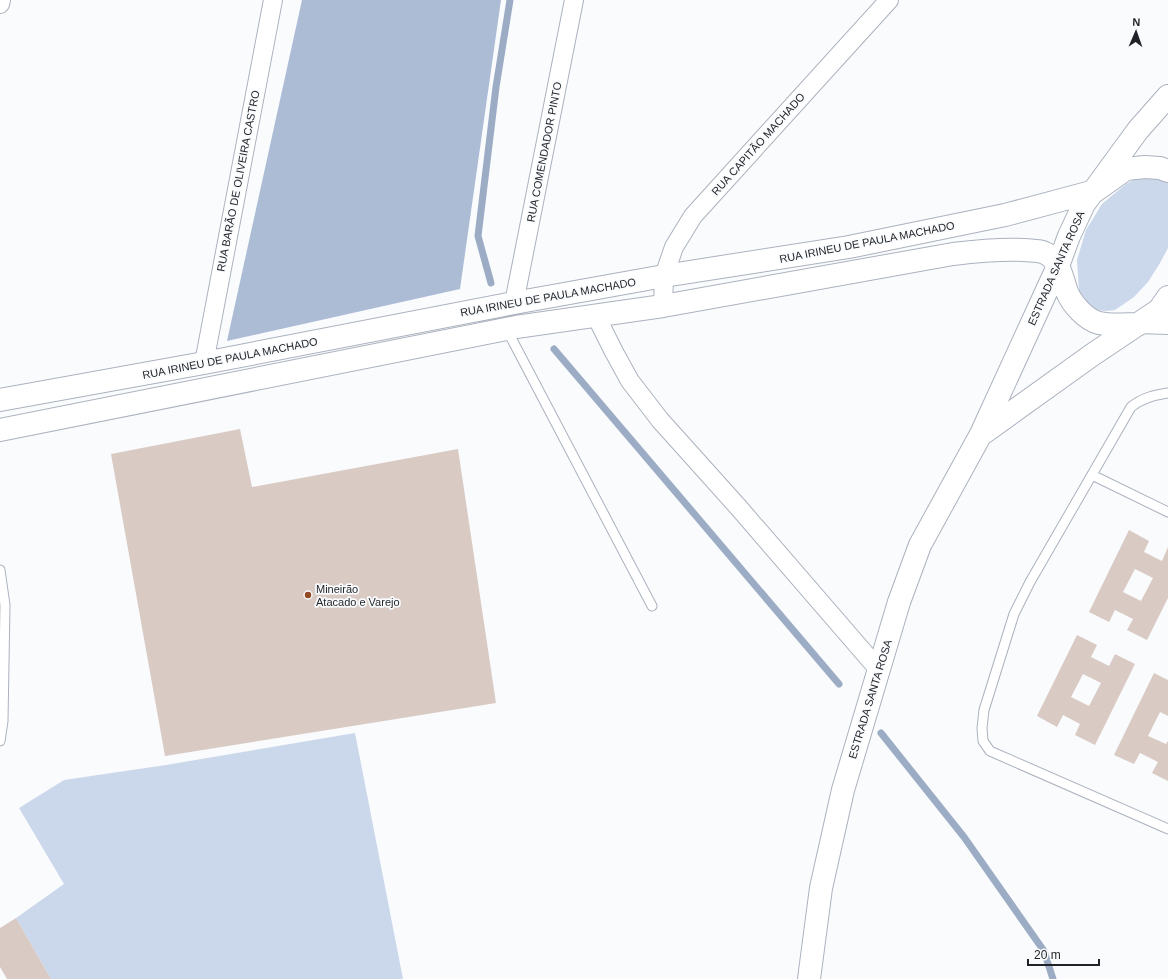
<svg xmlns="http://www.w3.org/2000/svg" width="1168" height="979" font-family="Arial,sans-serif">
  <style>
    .green { fill: #cbd8eb }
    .forest { fill: #acbcd5 }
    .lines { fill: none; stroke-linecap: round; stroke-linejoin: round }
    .stream { stroke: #9cacc5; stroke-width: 7 }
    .building { fill: #d9cac4; fill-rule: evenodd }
    .service-casing { stroke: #abb2be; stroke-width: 11 }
    .minor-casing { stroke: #abb2be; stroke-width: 20 }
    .tertiary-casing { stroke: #abb2be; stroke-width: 24 }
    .service { stroke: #fff; stroke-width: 9 }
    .minor { stroke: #fff; stroke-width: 18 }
    .tertiary { stroke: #fff; stroke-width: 22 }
    .poi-dot { fill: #914a24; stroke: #f9fbfd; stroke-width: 1.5 }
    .labels { text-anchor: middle; stroke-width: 3.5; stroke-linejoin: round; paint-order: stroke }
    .street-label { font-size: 11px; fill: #1f2226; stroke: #f9fbfd }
    .poi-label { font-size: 11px; fill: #1f2226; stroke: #f9fbfd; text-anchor: start }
  </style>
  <rect width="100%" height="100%" fill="#f9fbfd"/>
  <path class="green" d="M1139,177L1164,179L1168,183V248L1160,263L1148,282L1134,297L1115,310L1106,311L1097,310L1089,306L1082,299L1079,291L1077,260L1086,230L1102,204L1126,184Z
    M355,733L403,979H51L16,918L64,884L19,808L64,780L166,765Z"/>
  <path class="forest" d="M302,0H501L460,289L227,341Z"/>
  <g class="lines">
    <path class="stream" d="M491,283L478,236L496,87L510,0
      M554,349L839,684
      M881,733L964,837L1044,951L1053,979"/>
  </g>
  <path class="building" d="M240,429L252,487L458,449L496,703L165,756L111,454Z
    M1129,530L1149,541L1144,552L1162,561L1168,547V598L1147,640L1127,630L1133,619L1115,610L1109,622L1089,612ZM1135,569L1153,578L1141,601L1123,592Z
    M1077,635L1097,645L1091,657L1109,666L1115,654L1135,664L1095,745L1075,735L1080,724L1063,715L1057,727L1037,716ZM1083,674L1101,683L1089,706L1071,697Z
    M1154,673L1168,680V716L1160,712L1148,736L1166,744L1168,741V781L1152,773L1158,762L1140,753L1134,764L1114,755Z
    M16,918L51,979H7L0,967V928Z"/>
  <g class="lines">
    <defs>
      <path id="service" d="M507,330L652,606
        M1168,393C1154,395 1142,398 1131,407L1030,582L1014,614L984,710L982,728L983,741L990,751L1168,829
        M1092,475L1168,512
        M0,570L5,605L3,721L0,741"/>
      <path id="minor" d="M0,4L1,0
        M514,303L574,0
        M663,306L664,276L674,247L693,216L889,0
        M596,316L614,352L630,381L660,420L739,508L879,670
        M1139,324L1168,325
        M204,363L273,0"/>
      <path id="tertiary" d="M0,400L204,363L514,303L664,276L849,247L1005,215L1095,191L1126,169L1145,167L1160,168L1168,171
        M0,430L516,327L663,306L953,254C978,251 999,249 1024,250C1031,251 1038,250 1045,253C1060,260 1062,278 1067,292C1072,304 1086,320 1099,323C1112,326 1126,324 1139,324
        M982,434L1092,355L1159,310L1168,297
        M809,979L821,888L843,790L899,602L920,545L981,434L1058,266L1069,236L1084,204L1138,130L1168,96"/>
    </defs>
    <use href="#service" class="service-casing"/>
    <use href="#minor" class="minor-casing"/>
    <use href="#tertiary" class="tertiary-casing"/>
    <use href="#service" class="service"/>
    <use href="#minor" class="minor"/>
    <use href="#tertiary" class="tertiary"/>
  </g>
  <circle class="poi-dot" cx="308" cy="595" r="4"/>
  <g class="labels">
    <g class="street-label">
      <text transform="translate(758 144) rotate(-48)" y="4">RUA CAPITÃO MACHADO</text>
      <text transform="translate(544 152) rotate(-79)" y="4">RUA COMENDADOR PINTO</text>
      <text transform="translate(238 181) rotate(-79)" y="4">RUA BARÃO DE OLIVEIRA CASTRO</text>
      <text transform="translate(867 242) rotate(-11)" y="4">RUA IRINEU DE PAULA MACHADO</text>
      <text transform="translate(1056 268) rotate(-66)" y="4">ESTRADA SANTA ROSA</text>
      <text transform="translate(548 297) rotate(-10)" y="4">RUA IRINEU DE PAULA MACHADO</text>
      <text transform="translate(230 358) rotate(-11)" y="4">RUA IRINEU DE PAULA MACHADO</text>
      <text transform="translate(870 699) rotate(-73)" y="4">ESTRADA SANTA ROSA</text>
    </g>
    <g class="poi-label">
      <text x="316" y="593">Mineirão<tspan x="316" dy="13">Atacado e Varejo</tspan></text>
    </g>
  </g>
  <g transform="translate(1136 32) rotate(2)" stroke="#f9fbfd" stroke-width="3" paint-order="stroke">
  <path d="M0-3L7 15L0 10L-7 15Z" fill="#1f2226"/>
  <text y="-6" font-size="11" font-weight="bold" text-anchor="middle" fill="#1f2226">N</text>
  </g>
  <path d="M1028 959v6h71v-6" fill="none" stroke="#1f2226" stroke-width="2"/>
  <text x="1034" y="959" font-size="12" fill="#1f2226" stroke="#f9fbfd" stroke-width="3" paint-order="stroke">20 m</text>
</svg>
